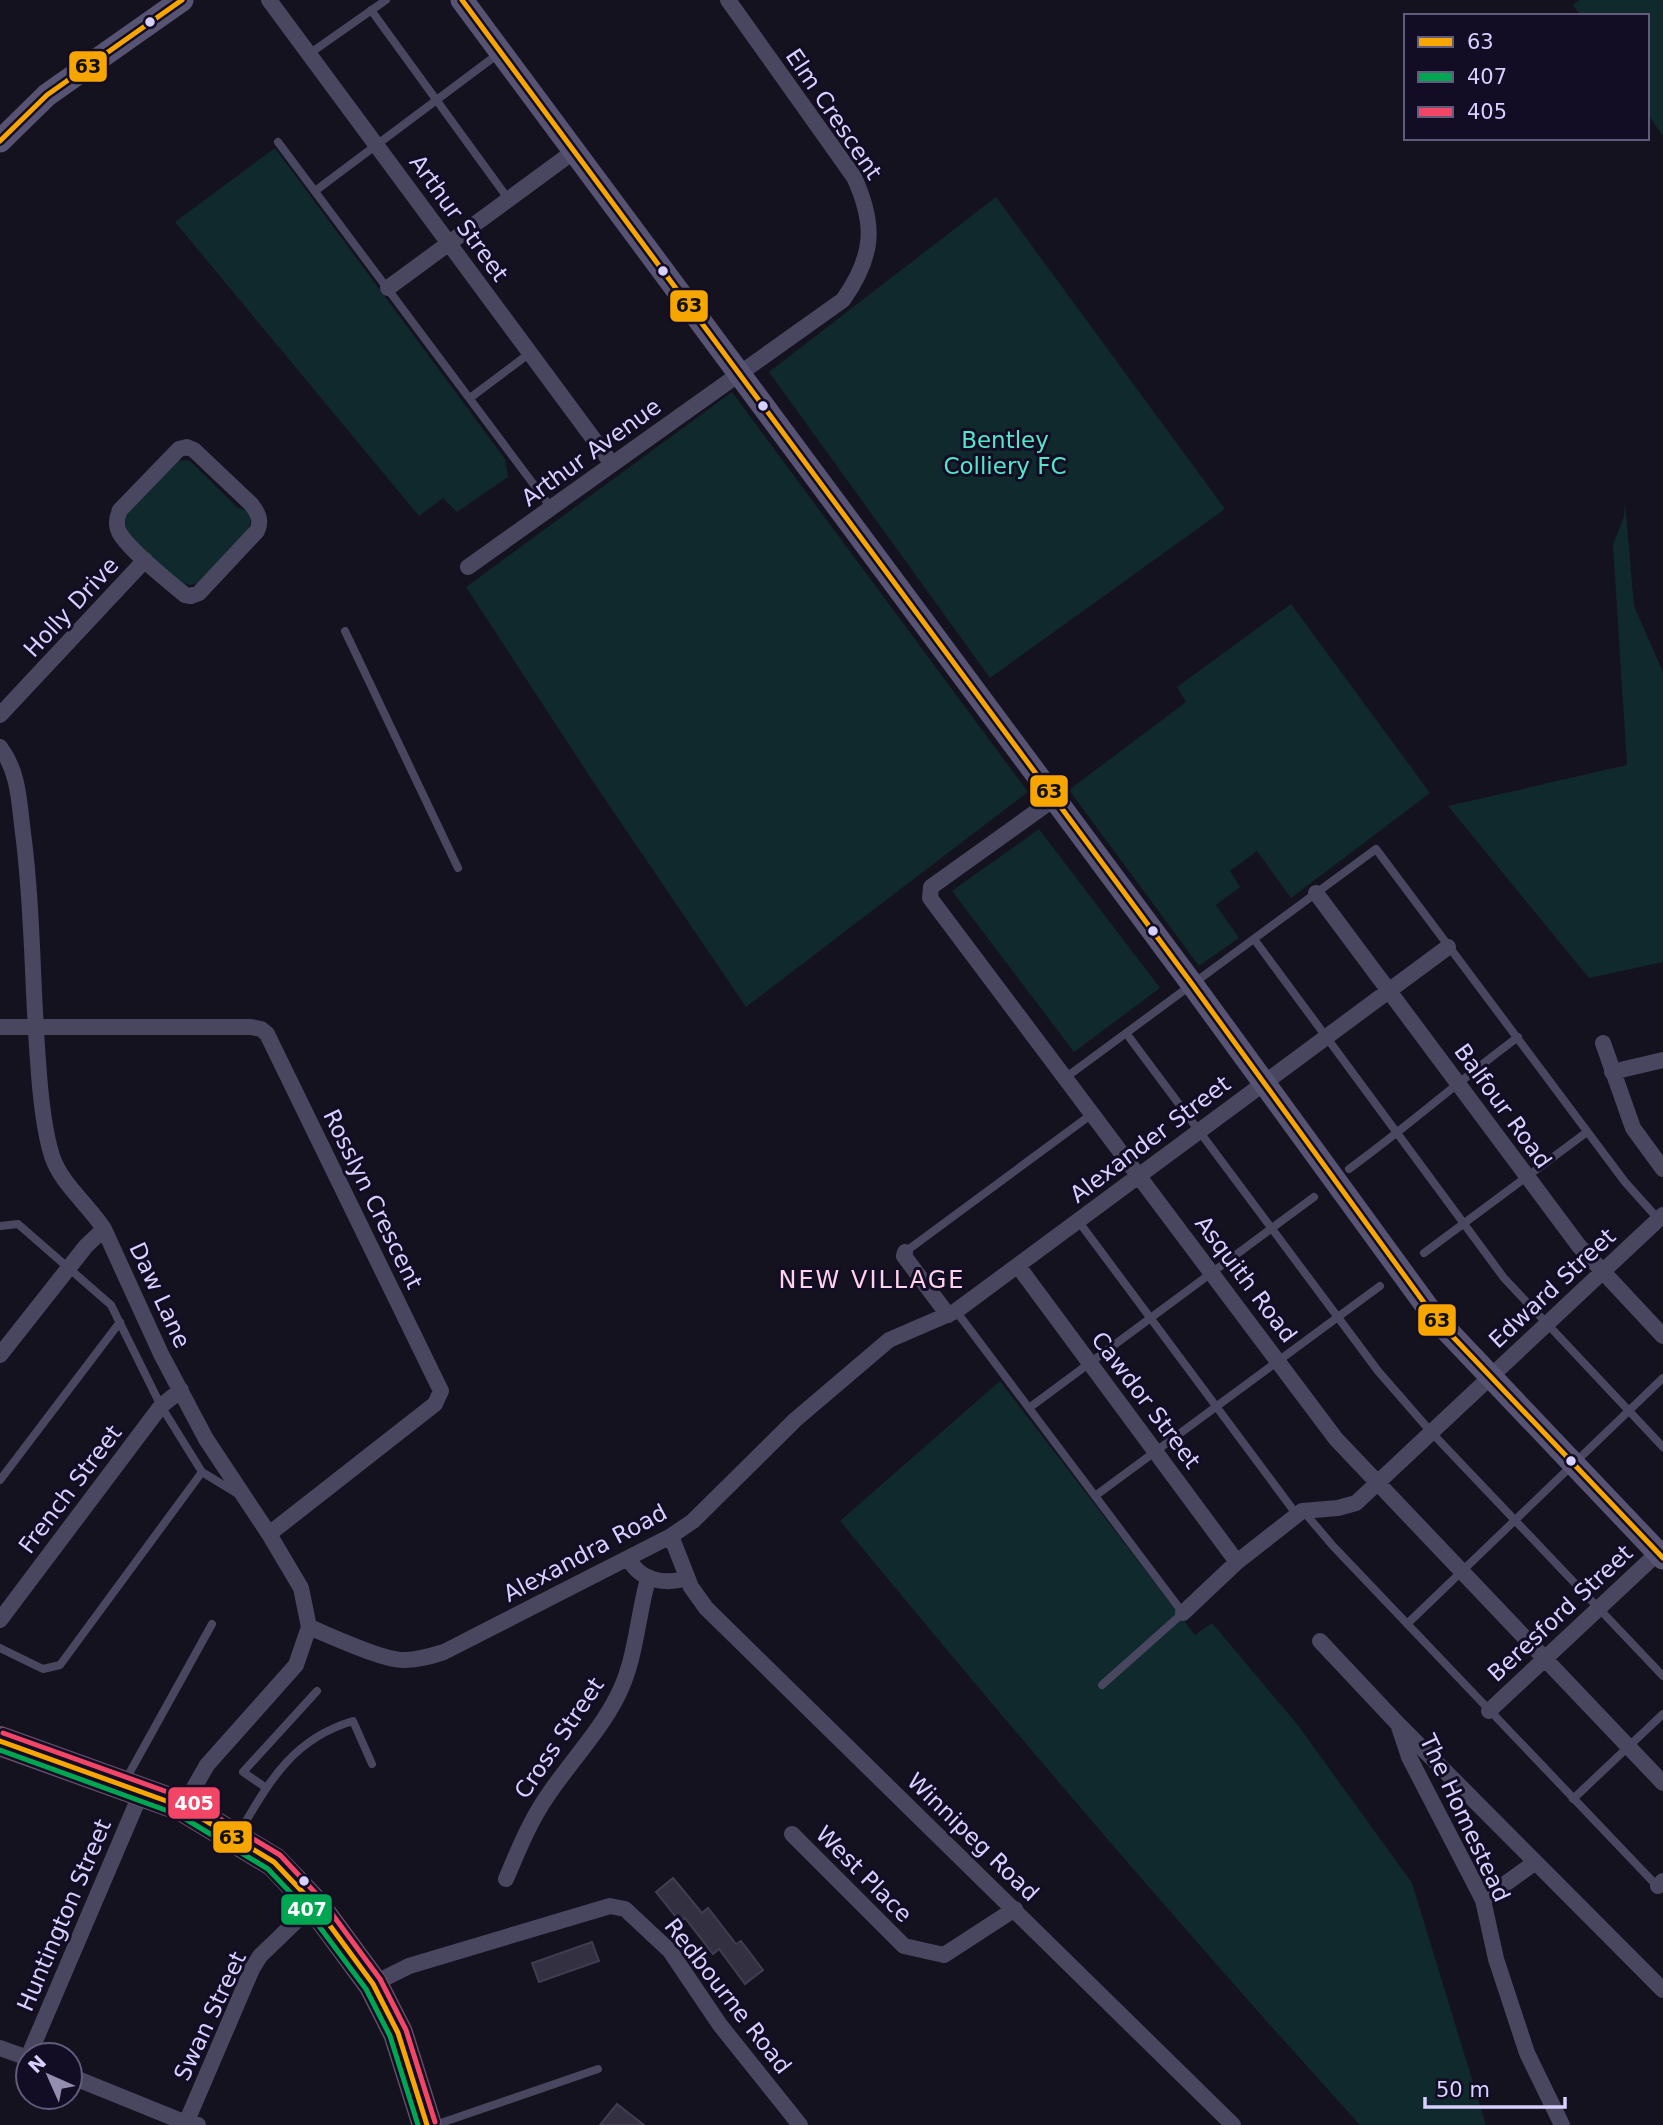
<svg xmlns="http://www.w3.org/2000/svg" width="1663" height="2125" font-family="'DejaVu Sans',sans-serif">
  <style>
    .green { fill: #10292c }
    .building { fill: #333041; stroke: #423c53; stroke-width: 2 }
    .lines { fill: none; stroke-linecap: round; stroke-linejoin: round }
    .lane { stroke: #494660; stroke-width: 8 }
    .street { stroke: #494660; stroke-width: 16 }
    .secondary { stroke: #565373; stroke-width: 23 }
    .highway { stroke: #644d66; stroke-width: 30 }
    .bus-1-casing { stroke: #120d24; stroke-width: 10 }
    .bus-2-casing { stroke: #120d24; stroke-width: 10 }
    .bus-3-casing { stroke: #120d24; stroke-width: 10 }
    .bus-1 { stroke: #f7a600; stroke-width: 5 }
    .bus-2 { stroke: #00a651; stroke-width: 5 }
    .bus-3 { stroke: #f34667; stroke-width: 5 }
    .bus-dot { fill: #d8d0ff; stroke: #120d24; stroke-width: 2.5 }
    .labels { text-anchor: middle; stroke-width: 6; stroke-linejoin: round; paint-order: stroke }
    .street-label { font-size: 23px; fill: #d8d0ff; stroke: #120d24 }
    .park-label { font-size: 23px; fill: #55e5cb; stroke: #120d24 }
    .neighbourhood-label { font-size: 24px; letter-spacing: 2px; fill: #ffd2eb; stroke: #120d24 }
    .line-badge { stroke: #120d24; stroke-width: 2.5 }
    .badge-label { font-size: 19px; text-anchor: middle; font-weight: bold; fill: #fff }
    .pale-badge-label { font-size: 19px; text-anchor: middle; font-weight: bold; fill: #111 }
  </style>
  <rect width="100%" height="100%" fill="#15121f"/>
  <path class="green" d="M1579,0H1663V136L1647,113V16H1581L1573,5Z
    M275,148L505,459L508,477L457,512L443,498L419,516L175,222Z
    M996,197L1225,509L990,678L769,372Z
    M732,392L1028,792L746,1007L596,786L466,587Z
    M185,460L190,461L238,508L247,510L251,520L248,531L199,583L190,585L177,581L128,534L125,524L127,512L177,461Z
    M1625,503L1634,606L1663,672V962L1589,978L1448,806L1627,765L1613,545L1624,516Z
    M1291,604L1430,793L1291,898L1257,851L1230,871L1240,887L1216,905L1239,938L1199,966L1069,790L1186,702L1177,687Z
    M1039,829L1160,988L1074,1052L952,891Z
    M1000,1381L1195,1635L1212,1623L1297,1724L1412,1883L1486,2125H1360C1181,1928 1009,1726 840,1521Z"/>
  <path class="building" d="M673,1878L702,1913L708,1908L736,1944L741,1941L763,1970L745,1984L719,1949L713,1954L685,1918L680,1922L656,1892Z
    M592,1942L599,1961L539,1982L532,1963Z
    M617,2104L644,2125H600Z"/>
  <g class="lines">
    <path class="lane" d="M371,10L509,200
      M309,54L386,0
      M278,142L552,509
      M315,191L498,54
      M470,398L530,353
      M345,631L458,868
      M1254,939L1504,1278L1663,1447
      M1126,1033L1378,1371L1432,1433L1663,1676
      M1065,1078L1376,849L1625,1182L1660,1221
      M1349,1169C1407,1127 1460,1080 1518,1037
      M1079,1222L1297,1515
      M0,1226L18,1224L111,1305L161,1406L202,1472L60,1665L43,1669L0,1648
      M905,1252L1092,1114
      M1424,1253L1587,1132
      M956,1311L1183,1613L1102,1685
      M1029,1408L1314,1197
      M202,1472L238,1494
      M0,1480L120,1322
      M1095,1496L1380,1286
      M1304,1512L1333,1546L1658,1887
      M1407,1624L1663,1378
      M125,1781L212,1624
      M265,1787L243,1772L317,1691
      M1573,1799L1663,1714
      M239,1833C269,1782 292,1739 353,1721L372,1764
      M435,2125L598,2069"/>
    <path class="street" d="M269,0L612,464
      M388,288L573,152
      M187,447L194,450L251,504C258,513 262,520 257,531L199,593L191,596L185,595C168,581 128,549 119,532C115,524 117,517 120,510L179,449Z
      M468,567L843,300C874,256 876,225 854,177L728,0
      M0,715L145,560
      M0,747C19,772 19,802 23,833C33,908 32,985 38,1061C40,1091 43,1128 52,1156C61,1184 89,1205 104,1229L161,1354L206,1439L269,1534L301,1588L309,1627L296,1665L207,1765L183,1807
      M1054,799L931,887L930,898L1336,1439L1663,1783
      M1316,893L1579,1246L1663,1336
      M0,1027H251L261,1029L267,1034L441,1391L435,1404L269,1534
      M1603,1043L1633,1128L1663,1169
      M1612,1072L1663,1060
      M905,1252L904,1256L948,1315
      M1018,1266L1237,1562
      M0,1355L86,1246L104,1229
      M671,1536L691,1587L706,1608L1233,2125
      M629,1559C640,1581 665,1585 687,1578
      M1183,1613L1237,1562L1302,1511L1338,1508L1356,1503L1663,1215
      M0,1620L161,1406L181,1390
      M309,1627C331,1636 384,1661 405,1660C419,1660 431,1656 444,1652L671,1536L693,1521L795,1420L889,1340L956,1311L1448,947
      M1320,1641L1398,1724
      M1489,1711L1663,1548
      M792,1834L904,1946L944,1955L1015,1909
      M506,1879C518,1851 529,1823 546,1798C569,1763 598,1734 617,1697C636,1661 637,1618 648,1579
      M1658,1886L1663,1881
      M1483,1900L1534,1863
      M373,1984L409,1966L610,1906L625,1909L670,1951L720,2025L800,2125
      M0,2048L28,2058
      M29,2055L141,1793
      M70,2076L186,2123L198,2125
      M186,2123L252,1969L260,1956L314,1904
      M1562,2125L1527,2053L1496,1959L1483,1900L1409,1757L1398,1724L1663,1990"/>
    <path class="secondary" d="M462,0L1192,984L1436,1319L1663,1558
      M0,141L47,95L182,0"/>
    <path class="highway" d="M0,1741L183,1807L274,1862L314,1904L373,1984L398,2033L427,2125"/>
    <defs>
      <path id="bus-1" d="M462,0L1192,984L1436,1319L1663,1558
        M0,141L47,95L182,0
        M0,1741L183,1807L274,1862L314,1904L373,1984L398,2033L427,2125"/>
      <path id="bus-2" d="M0,1750L179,1815L268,1869L307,1910L366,1989L390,2036L418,2125"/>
      <path id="bus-3" d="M3,1733L187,1799L280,1855L321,1899L380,1979L406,2030L435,2122"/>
    </defs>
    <use href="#bus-1" class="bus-1-casing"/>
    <use href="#bus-2" class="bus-2-casing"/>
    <use href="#bus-3" class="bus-3-casing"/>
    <use href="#bus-1" class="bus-1"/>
    <use href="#bus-2" class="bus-2"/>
    <use href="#bus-3" class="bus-3"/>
  </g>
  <g class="bus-dot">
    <circle cx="150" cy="22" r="6"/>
    <circle cx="663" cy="271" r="6"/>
    <circle cx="763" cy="406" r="6"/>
    <circle cx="1153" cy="931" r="6"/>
    <circle cx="1571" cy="1461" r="6"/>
    <circle cx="304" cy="1881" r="6"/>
  </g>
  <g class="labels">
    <g class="street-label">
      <text transform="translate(834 114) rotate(56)" y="8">Elm Crescent</text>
      <text transform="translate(459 218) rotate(54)" y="8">Arthur Street</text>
      <text transform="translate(591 452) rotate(-36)" y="8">Arthur Avenue</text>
      <text transform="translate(71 607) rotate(-47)" y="8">Holly Drive</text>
      <text transform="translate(1503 1106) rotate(54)" y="8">Balfour Road</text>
      <text transform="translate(1150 1139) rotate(-37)" y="8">Alexander Street</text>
      <text transform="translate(373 1199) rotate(64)" y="8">Rosslyn Crescent</text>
      <text transform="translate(1246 1279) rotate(53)" y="8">Asquith Road</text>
      <text transform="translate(1552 1288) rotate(-43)" y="8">Edward Street</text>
      <text transform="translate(160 1295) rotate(65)" y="8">Daw Lane</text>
      <text transform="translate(1146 1400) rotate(53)" y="8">Cawdor Street</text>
      <text transform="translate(70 1489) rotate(-53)" y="8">French Street</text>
      <text transform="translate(585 1553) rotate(-28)" y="8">Alexandra Road</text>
      <text transform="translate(1560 1613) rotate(-43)" y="8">Beresford Street</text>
      <text transform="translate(559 1738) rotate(-56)" y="8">Cross Street</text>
      <text transform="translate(1465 1818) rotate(65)" y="8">The Homestead</text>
      <text transform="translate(973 1837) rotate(44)" y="8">Winnipeg Road</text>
      <text transform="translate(864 1874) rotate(45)" y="8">West Place</text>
      <text transform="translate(64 1915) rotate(-67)" y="8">Huntington Street</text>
      <text transform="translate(728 1996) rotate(52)" y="8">Redbourne Road</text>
      <text transform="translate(210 2016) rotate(-65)" y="8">Swan Street</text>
    </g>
    <g class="park-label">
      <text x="1005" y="448">Bentley<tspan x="1005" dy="26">Colliery FC</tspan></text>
    </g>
    <g class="neighbourhood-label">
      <text x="872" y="1288">NEW VILLAGE</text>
    </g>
  </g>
  <g class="line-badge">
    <rect x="68" y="50" width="40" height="33" rx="7" fill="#f7a600"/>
    <rect x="669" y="289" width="40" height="34" rx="7" fill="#f7a600"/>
    <rect x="1029" y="774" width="40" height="34" rx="7" fill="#f7a600"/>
    <rect x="1417" y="1303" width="40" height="34" rx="7" fill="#f7a600"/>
    <rect x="167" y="1786" width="54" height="34" rx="7" fill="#f34667"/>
    <rect x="212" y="1820" width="41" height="34" rx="7" fill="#f7a600"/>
    <rect x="280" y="1893" width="53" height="33" rx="7" fill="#00a651"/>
  </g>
  <g class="badge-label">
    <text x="194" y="1810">405</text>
    <text x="307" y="1916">407</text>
  </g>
  <g class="pale-badge-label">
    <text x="88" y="73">63</text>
    <text x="689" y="312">63</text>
    <text x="1049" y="798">63</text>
    <text x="1437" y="1327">63</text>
    <text x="232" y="1844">63</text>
  </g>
  <rect x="1404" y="14" width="245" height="126" fill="#120d24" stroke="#615b7c" stroke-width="2"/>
  <rect x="1418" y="37" width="35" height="10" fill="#f7a600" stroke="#615b7c" stroke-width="2"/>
  <text x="1467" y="49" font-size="21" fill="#d8d0ff">63</text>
  <rect x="1418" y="72" width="35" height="10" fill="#00a651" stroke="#615b7c" stroke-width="2"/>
  <text x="1467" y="84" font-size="21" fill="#d8d0ff">407</text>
  <rect x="1418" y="107" width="35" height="10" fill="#f34667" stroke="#615b7c" stroke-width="2"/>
  <text x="1467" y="119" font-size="21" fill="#d8d0ff">405</text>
  <g transform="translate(49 2076) rotate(315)"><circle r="33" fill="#120d24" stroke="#615b7c" stroke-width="2"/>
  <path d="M0-5L12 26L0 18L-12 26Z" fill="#948eb1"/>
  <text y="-10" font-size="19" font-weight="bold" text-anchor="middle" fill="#d8d0ff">N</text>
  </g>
  <path d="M1425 2097v10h140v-10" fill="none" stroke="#d8d0ff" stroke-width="3.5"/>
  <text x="1436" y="2097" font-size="21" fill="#d8d0ff" stroke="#120d24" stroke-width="5" paint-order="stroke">50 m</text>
</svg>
